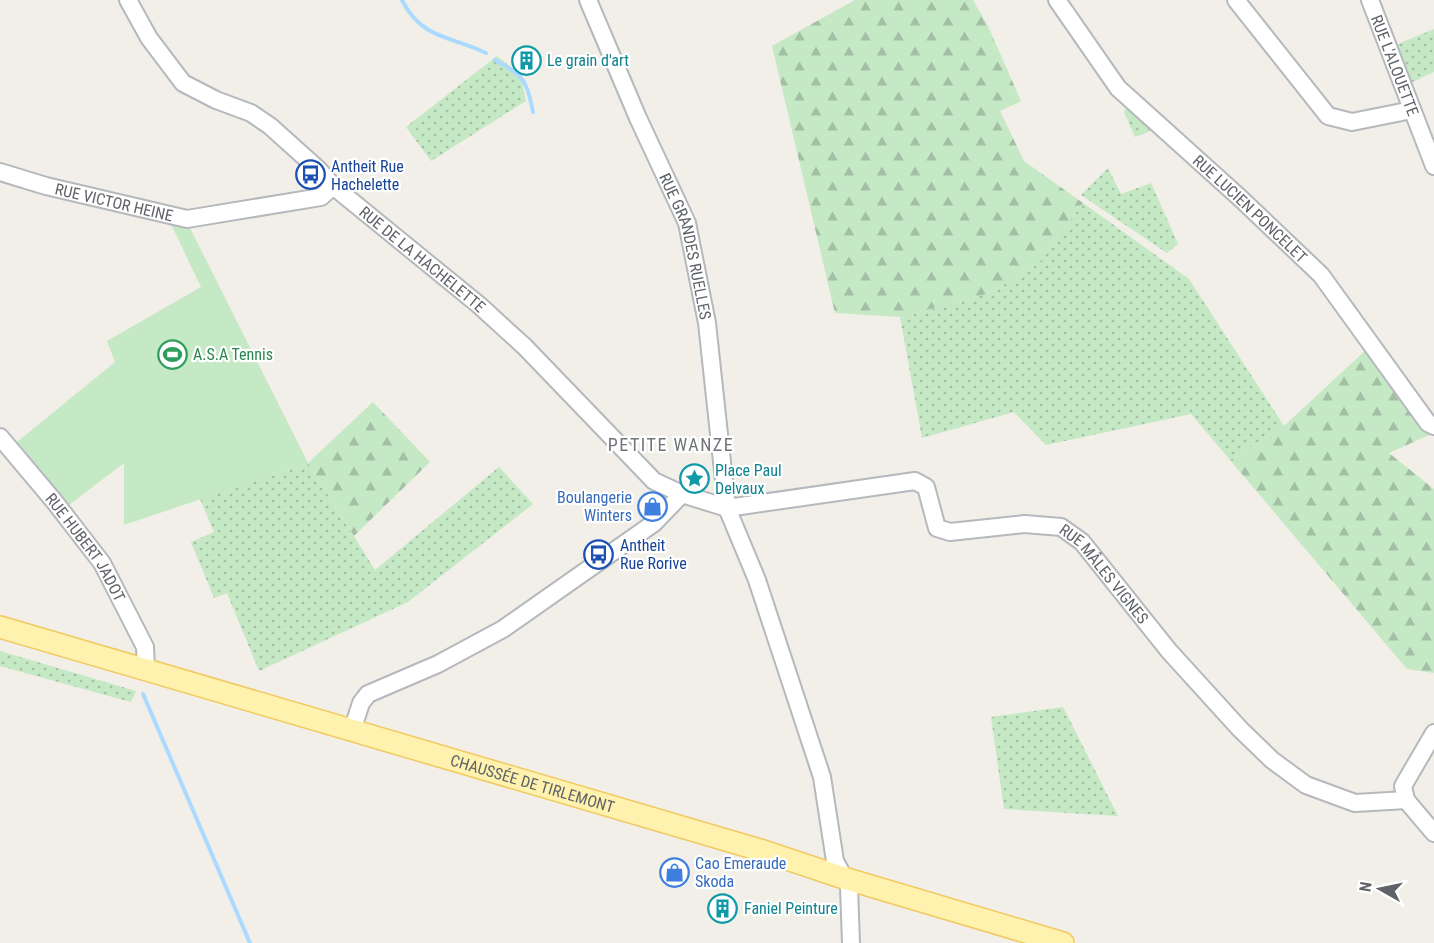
<svg xmlns="http://www.w3.org/2000/svg" width="1434" height="943" font-family="'Roboto Condensed',sans-serif">
  <style>
    .grass { fill: url(#grass-dots) }
    .forest { fill: url(#forest-firs) }
    .pitch { fill: #c5e8c5 }
    .lines { fill: none; stroke-linecap: round; stroke-linejoin: round }
    .stream { stroke: #aadaff; stroke-width: 4 }
    .minor-casing { stroke: #b5b8bc; stroke-width: 20 }
    .major-casing { stroke: #f2c960; stroke-width: 24 }
    .minor { stroke: #fff; stroke-width: 16 }
    .major { stroke: #fff2af; stroke-width: 21 }
    .labels { text-anchor: middle; stroke-width: 4.5; stroke-linejoin: round; paint-order: stroke }
    .culture-label { font-size: 16px; fill: #0d838f; stroke: #fff; text-anchor: start }
    .street-label { font-size: 16px; fill: #5f6368; stroke: #fff }
    .transit-label { font-size: 16px; fill: #164399; stroke: #fff; text-anchor: start }
    .leisure-label { font-size: 16px; fill: #27864d; stroke: #fff; text-anchor: start }
    .shop-label { font-size: 16px; fill: #366cbe; stroke: #fff; text-anchor: end }
    .neighbourhood-label { font-size: 18px; letter-spacing: 1.5px; fill: #70757a; stroke: #fff }
  </style>
  <defs>
    <pattern id="grass-dots" width="8" height="8" patternUnits="userSpaceOnUse" patternTransform="scale(1.5)"><rect width="8" height="8" fill="#c5e8c5"/><path d="M2 2h.1M6 6h.1" fill="none" stroke="#a3c0a4" stroke-width="1.8" stroke-linecap="round"/></pattern>
    <pattern id="forest-firs" width="22" height="20" patternUnits="userSpaceOnUse" patternTransform="scale(1.5)"><rect width="22" height="20" fill="#c5e8c5"/><path d="M5 1l3.5 6h-7zM16 11l3.5 6h-7z" fill="#a3c0a4"/></pattern>
  </defs>
  <rect width="100%" height="100%" fill="#f1efe8"/>
  <path class="grass" d="M1434,29V72L1410,83L1396,45Z
    M497,56L520,74L526,101L431,161L406,127Z
    M1127,106L1153,130L1135,137L1124,112Z
    M1108,168L1121,194L1151,183L1178,244L1167,253L1081,195Z
    M1083,203L1189,279L1284,426L1230,460L1191,414L1046,445L1014,412L922,438L900,317L990,293L1039,263Z
    M308,463L375,570L499,467L533,504L408,602L259,671L227,593L214,598L191,542L214,532L200,499Z
    M0,651L136,691L131,702L0,666Z
    M1063,707L1118,816L1004,809L991,717Z"/>
  <path class="forest" d="M855,0H973L988,26L1021,101L1000,111L1024,161L1083,203L1039,263L990,293L900,317L835,313L772,46Z
    M1367,349L1429,435L1389,453L1434,489V673L1407,669L1230,460L1284,426Z
    M373,402L430,462L354,536L308,463Z"/>
  <path class="pitch" d="M171,224H188L308,463L124,525V463L69,505L17,442L115,362L107,341L201,287Z"/>
  <g class="lines">
    <path class="stream" d="M402,0C422,40 452,36 486,53
      M495,60C523,75 527,80 533,112
      M143,694L250,943"/>
    <defs>
      <g id="minor">
        <path id="s1" d="M128,0L149,38L183,83L216,100L251,113L270,126L319,170L333,186L479,305L525,347L654,481L682,494L727,508L915,481L926,487L937,528L950,532L1025,524L1061,527L1082,542L1169,651L1240,729L1272,760L1306,785L1355,803L1406,800"/>
        <path id="s2" d="M588,0L638,118L687,223L707,323L727,508L757,580L822,777L835,861L849,887L851,943"/>
        <path id="s3" d="M1057,0L1118,88L1239,197L1321,275L1428,423L1434,426"/>
        <path d="M1236,0L1328,116L1352,122L1412,110"/>
        <path id="s4" d="M1370,0L1434,166"/>
        <path id="s5" d="M0,172L46,186L187,219L321,197L333,186"/>
        <path id="s6" d="M0,437L54,501L102,563L145,647L146,670"/>
        <path d="M352,731L361,703L368,694L438,664L503,629L654,523L682,494"/>
        <path d="M1434,733L1403,786L1406,800L1434,833"/>
      </g>
      <g id="major">
        <path id="s7" d="M0,627L760,850L844,878L1063,943"/>
      </g>
    </defs>
    <use href="#minor" class="minor-casing"/>
    <use href="#major" class="major-casing"/>
    <use href="#minor" class="minor"/>
    <use href="#major" class="major"/>
  </g>
  <defs>
    <symbol id="building-ring" viewBox="-11 -11 22 22"><circle r="9.5" fill="#fff" stroke="#0f9aa8" stroke-width="1.5"/><path d="M-4-6H4V6H1V3H-1V6H-4ZM-2.5-4.3h1.7v1.8h-1.7ZM.8-4.3h1.7v1.8H.8ZM-2.5-1h1.7V.8h-1.7ZM.8-1h1.7V.8H.8Z" fill="#0f9aa8"/></symbol>
    <symbol id="bus-ring" viewBox="-11 -11 22 22"><circle r="9.5" fill="#fff" stroke="#1a4fb4" stroke-width="1.5"/><path d="M-5-6H5V4H4V6H2V4H-2V6H-4V4H-5ZM-3.5-4V0h7V-4ZM-3.5 1.2v1.5H-2V1.2ZM2 1.2v1.5H3.5V1.2Z" fill="#1a4fb4"/></symbol>
    <symbol id="stadium-ring" viewBox="-11 -11 22 22"><circle r="9.5" fill="#fff" stroke="#2e9e5b" stroke-width="1.5"/><path d="M0-5a6.5 5 0 1 0 0 10a6.5 5 0 1 0 0-10ZM-3.5-1.8h7v3.6h-7Z" fill="#2e9e5b"/></symbol>
    <symbol id="sight-ring" viewBox="-11 -11 22 22"><circle r="9.5" fill="#fff" stroke="#0f9aa8" stroke-width="1.5"/><path d="M0-6L1.8-2.2L6-1.7L2.9 1.2L3.7 5.4L0 3.3L-3.7 5.4L-2.9 1.2L-6-1.7L-1.8-2.2Z" fill="#0f9aa8"/></symbol>
    <symbol id="shop-ring" viewBox="-11 -11 22 22"><circle r="9.5" fill="#fff" stroke="#3f7fe0" stroke-width="1.5"/><path d="M-5-2.5h2.3a2.7 3.5 0 0 1 5.4 0H5L5.5 6h-11ZM-1.5-2.5h3a1.5 2.3 0 0 0-3 0Z" fill="#3f7fe0"/></symbol>
  </defs>
  <g fill-rule="evenodd">
    <use href="#building-ring" x="510" y="44" width="33" height="33"/>
    <use href="#bus-ring" x="294" y="158" width="33" height="33"/>
    <use href="#stadium-ring" x="156" y="338" width="33" height="33"/>
    <use href="#sight-ring" x="678" y="462" width="33" height="33"/>
    <use href="#shop-ring" x="636" y="490" width="33" height="33"/>
    <use href="#bus-ring" x="582" y="538" width="33" height="33"/>
    <use href="#shop-ring" x="658" y="856" width="33" height="33"/>
    <use href="#building-ring" x="706" y="892" width="33" height="33"/>
  </g>
  <g class="labels">
    <g class="culture-label">
      <text x="547" y="66">Le grain d'art</text>
      <text x="715" y="476">Place Paul<tspan x="715" dy="18">Delvaux</tspan></text>
      <text x="744" y="914">Faniel Peinture</text>
    </g>
    <g class="street-label">
      <text dy="6" stroke="none"><textPath href="#s4" startOffset="70">RUE L'ALOUETTE</textPath></text>
      <text dy="6" stroke="none"><textPath href="#s5" startOffset="118">RUE VICTOR HEINE</textPath></text>
      <text dy="6" stroke="none"><textPath href="#s3" startOffset="286">RUE LUCIEN PONCELET</textPath></text>
      <text dy="6" stroke="none"><textPath href="#s2" startOffset="266">RUE GRANDES RUELLES</textPath></text>
      <text dy="6" stroke="none"><textPath href="#s1" startOffset="400">RUE DE LA HACHELETTE</textPath></text>
      <text dy="6" stroke="none"><textPath href="#s6" startOffset="140">RUE HUBERT JADOT</textPath></text>
      <text dy="6" stroke="none"><textPath href="#s1" startOffset="1233">RUE MÂLES VIGNES</textPath></text>
      <text dy="6" stroke="none"><textPath href="#s7" startOffset="555">CHAUSSÉE DE TIRLEMONT</textPath></text>
    </g>
    <g class="transit-label">
      <text x="331" y="172">Antheit Rue<tspan x="331" dy="18">Hachelette</tspan></text>
      <text x="620" y="551">Antheit<tspan x="620" dy="18">Rue Rorive</tspan></text>
    </g>
    <g class="leisure-label">
      <text x="193" y="360">A.S.A Tennis</text>
    </g>
    <g class="shop-label">
      <text x="632" y="503">Boulangerie<tspan x="632" dy="18">Winters</tspan></text>
      <text x="695" y="869" text-anchor="start">Cao Emeraude<tspan x="695" dy="18">Skoda</tspan></text>
    </g>
    <g class="neighbourhood-label">
      <text x="671" y="451">PETITE WANZE</text>
    </g>
  </g>
  <g transform="translate(1380 889) rotate(279)" stroke="#ffffff" stroke-width="4.5" paint-order="stroke">
  <path d="M0-4.5L10 22L0 15L-10 22Z" fill="#5f6368"/>
  <text y="-9" font-size="16" font-weight="bold" text-anchor="middle" fill="#5f6368">N</text>
  </g>
</svg>
